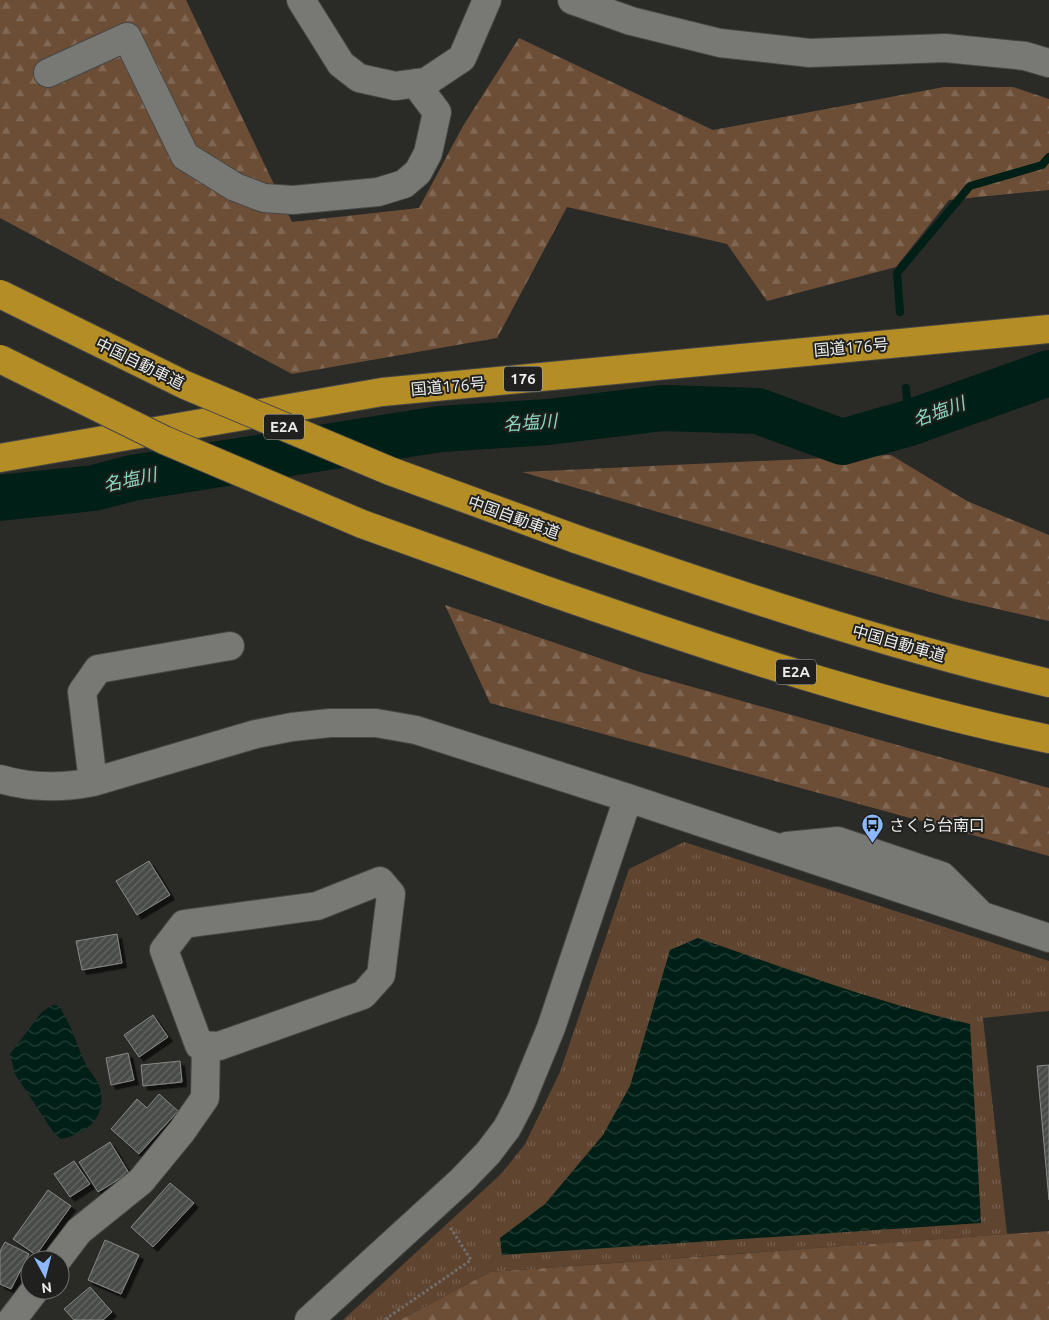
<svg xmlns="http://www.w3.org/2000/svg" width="1049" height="1320" font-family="Ubuntu,'Noto Sans JP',sans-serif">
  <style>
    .grass { fill: url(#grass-tufts) }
    .forest { fill: url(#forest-firs) }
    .water { fill: url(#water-waves) }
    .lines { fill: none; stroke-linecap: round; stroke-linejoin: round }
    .stream { stroke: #001f17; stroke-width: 8 }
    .river { stroke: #001f17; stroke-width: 46 }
    .building { fill: url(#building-hatch); stroke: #878986; filter: url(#shadow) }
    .minor-casing { stroke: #464745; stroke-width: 30 }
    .highway-casing { stroke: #464745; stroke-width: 30 }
    .path { stroke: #70706e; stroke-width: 3; stroke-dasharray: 2.5 2.5; stroke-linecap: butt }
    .minor { stroke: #787975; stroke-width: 28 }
    .highway { stroke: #b58d25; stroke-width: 28 }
    .highway-bridge-casing { stroke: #464745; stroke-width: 30; stroke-linecap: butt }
    .highway-bridge { stroke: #b58d25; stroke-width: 28 }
    .labels { text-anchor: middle; stroke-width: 4; stroke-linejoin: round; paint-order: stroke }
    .shield { fill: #20201e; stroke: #afafae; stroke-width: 1 }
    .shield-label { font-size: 15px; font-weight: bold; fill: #ececeb }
    .street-label { font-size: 16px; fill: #ececeb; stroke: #20201e }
    .poi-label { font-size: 16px; fill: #ececeb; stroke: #20201e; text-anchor: start }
    .water-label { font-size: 18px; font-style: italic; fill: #8ad7be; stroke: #20201e }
  </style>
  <defs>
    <pattern id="grass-tufts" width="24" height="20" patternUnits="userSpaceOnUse" patternTransform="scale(1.25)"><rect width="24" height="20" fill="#5f4430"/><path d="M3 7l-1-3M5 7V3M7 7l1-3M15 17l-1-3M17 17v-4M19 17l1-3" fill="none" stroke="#765f4e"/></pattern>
    <pattern id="forest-firs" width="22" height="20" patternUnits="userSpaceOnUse" patternTransform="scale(1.25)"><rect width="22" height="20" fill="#6c4e37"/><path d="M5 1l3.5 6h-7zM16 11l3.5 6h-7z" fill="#816854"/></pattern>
    <pattern id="water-waves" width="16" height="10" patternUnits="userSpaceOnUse" patternTransform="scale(1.25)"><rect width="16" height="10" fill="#001f17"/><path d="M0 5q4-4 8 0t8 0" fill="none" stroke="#254039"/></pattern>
    <pattern id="building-hatch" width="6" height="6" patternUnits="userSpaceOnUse" patternTransform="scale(1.25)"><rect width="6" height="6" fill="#4a4c4a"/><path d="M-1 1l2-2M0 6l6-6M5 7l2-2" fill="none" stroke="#646664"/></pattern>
    <filter id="shadow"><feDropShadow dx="4.5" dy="4.5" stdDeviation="0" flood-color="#0009"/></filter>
  </defs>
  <rect width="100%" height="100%" fill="#2a2a27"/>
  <path class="grass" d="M684,842L1049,961V1011L983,1018L1007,1234L490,1272L400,1320H343L502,1173L525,1144L560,1072L629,869Z"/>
  <path class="forest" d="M0,0H186L292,222L419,208L463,126L519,38L713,130L944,87H1013L1049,99V190L949,200L896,267L767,301L727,244L567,207L497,338L292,374L0,218Z
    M891,455L967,501L1049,535V621L954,599L522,472Z
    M445,605L640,672L1049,788V856L490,703Z
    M1049,1231V1320H400L490,1272Z"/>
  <path class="water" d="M698,938C788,969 877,1003 970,1024L981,1223L502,1255L500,1238L545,1204L603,1135L630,1086L670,950Z
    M52,1005L59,1006C71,1024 77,1046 86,1065C90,1072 96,1078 99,1085C109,1115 88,1134 61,1139L54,1133L15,1074L10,1054L42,1012Z"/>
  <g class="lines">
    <path class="stream" d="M900,312L897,273L970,186L1042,165L1049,157
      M906,388L909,423"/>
    <path class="river" d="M0,498L94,488L132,478L440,429L548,422L663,408L758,411L842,442L909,423L1049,373"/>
  </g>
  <path class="building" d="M149,861L170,895L137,915L116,881Z
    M117,934L122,963L82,970L76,941Z
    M153,1015L168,1037L139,1057L124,1035Z
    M128,1053L134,1080L111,1085L106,1058Z
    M180,1061L182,1082L143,1086L141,1065Z
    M1049,1065V1200L1037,1066Z
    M159,1094L178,1111L139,1154L111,1129L137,1099L147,1108Z
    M110,1142L129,1173L98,1192L79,1162Z
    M74,1161L90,1184L70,1197L54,1174Z
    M170,1183L194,1203L153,1247L131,1227Z
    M48,1190L71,1206L36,1255L13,1239Z
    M105,1240L139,1255L121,1294L88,1280Z
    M5,1242L29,1254L11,1289L0,1284V1251Z
    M90,1287L112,1312L103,1320H74L64,1309Z"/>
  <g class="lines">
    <defs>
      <path id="minor" d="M301,0L341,64L359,78L395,86L426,82L462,58L487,0
        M572,0L631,21L720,43L810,53L945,48L1025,56L1049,63
        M48,73L127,37L185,156L235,187L264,198L293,200L378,192L404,184L418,172L428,153L437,112L415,83
        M0,779C30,788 63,788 93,782L256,734L292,727L330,723H376L416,730L628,798L1049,938
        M93,782L82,692L98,669L230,646
        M787,846L838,841L942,876L978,912
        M380,881L391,894L381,975L363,995L219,1046L199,1045L164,950L184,924L317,906Z
        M57,1260L79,1231L141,1181L182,1131L205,1098L206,1045
        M12,1320L35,1290
        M309,1320L462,1180L488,1153L507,1128L521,1101L551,1028L628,798"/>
      <path id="highway" d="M0,458L382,392L1049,329
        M576,539C732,593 888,646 1049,683
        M548,591C712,648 879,704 1049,739"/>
    </defs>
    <use href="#minor" class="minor-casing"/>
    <use href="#highway" class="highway-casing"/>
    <path class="path" d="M388,1320L387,1318L471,1260L450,1227"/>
    <use href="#minor" class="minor"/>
    <use href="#highway" class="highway"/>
    <defs>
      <path id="highway-bridge" d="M0,294L185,385L390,471L576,539
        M0,359L164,440L362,524L548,591"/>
    </defs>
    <use href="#highway-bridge" class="highway-bridge-casing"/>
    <use href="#highway-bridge" class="highway-bridge"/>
  </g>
  <defs>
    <symbol id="bus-pin" viewBox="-11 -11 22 30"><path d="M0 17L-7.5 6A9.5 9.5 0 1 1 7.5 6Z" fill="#8bb9fc" stroke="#20201e"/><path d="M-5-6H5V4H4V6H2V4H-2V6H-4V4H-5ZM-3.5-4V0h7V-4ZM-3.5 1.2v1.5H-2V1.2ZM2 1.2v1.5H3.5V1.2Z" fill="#111"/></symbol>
  </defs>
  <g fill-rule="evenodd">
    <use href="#bus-pin" x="860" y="812" width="25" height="34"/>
  </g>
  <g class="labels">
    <g class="shield">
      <rect x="504" y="366.5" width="38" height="25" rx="4"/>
      <rect x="264" y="414.5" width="40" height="25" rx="4"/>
      <rect x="776" y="659.5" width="40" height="25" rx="4"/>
    </g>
    <g class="shield-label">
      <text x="523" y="384">176</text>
      <text x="284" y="432">E2A</text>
      <text x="796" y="677">E2A</text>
    </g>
    <g class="street-label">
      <text transform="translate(851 347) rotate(-5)" y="6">国道176号</text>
      <text transform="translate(140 363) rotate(26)" y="6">中国自動車道</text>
      <text transform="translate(448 386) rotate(-5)" y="6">国道176号</text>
      <text transform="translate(514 517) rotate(20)" y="6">中国自動車道</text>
      <text transform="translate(899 643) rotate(16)" y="6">中国自動車道</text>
    </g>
    <g class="poi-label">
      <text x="889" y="831">さくら台南口</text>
    </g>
    <g class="water-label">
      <text transform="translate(939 412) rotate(-20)" y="6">名塩川</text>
      <text transform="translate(530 423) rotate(-4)" y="6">名塩川</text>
      <text transform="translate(130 480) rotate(-12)" y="6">名塩川</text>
    </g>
  </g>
  <g transform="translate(45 1275) rotate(173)"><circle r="24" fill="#20201e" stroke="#727270"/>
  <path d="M0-4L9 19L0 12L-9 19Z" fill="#8bb9fc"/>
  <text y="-8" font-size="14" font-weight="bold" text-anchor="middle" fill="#ececeb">N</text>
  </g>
</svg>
